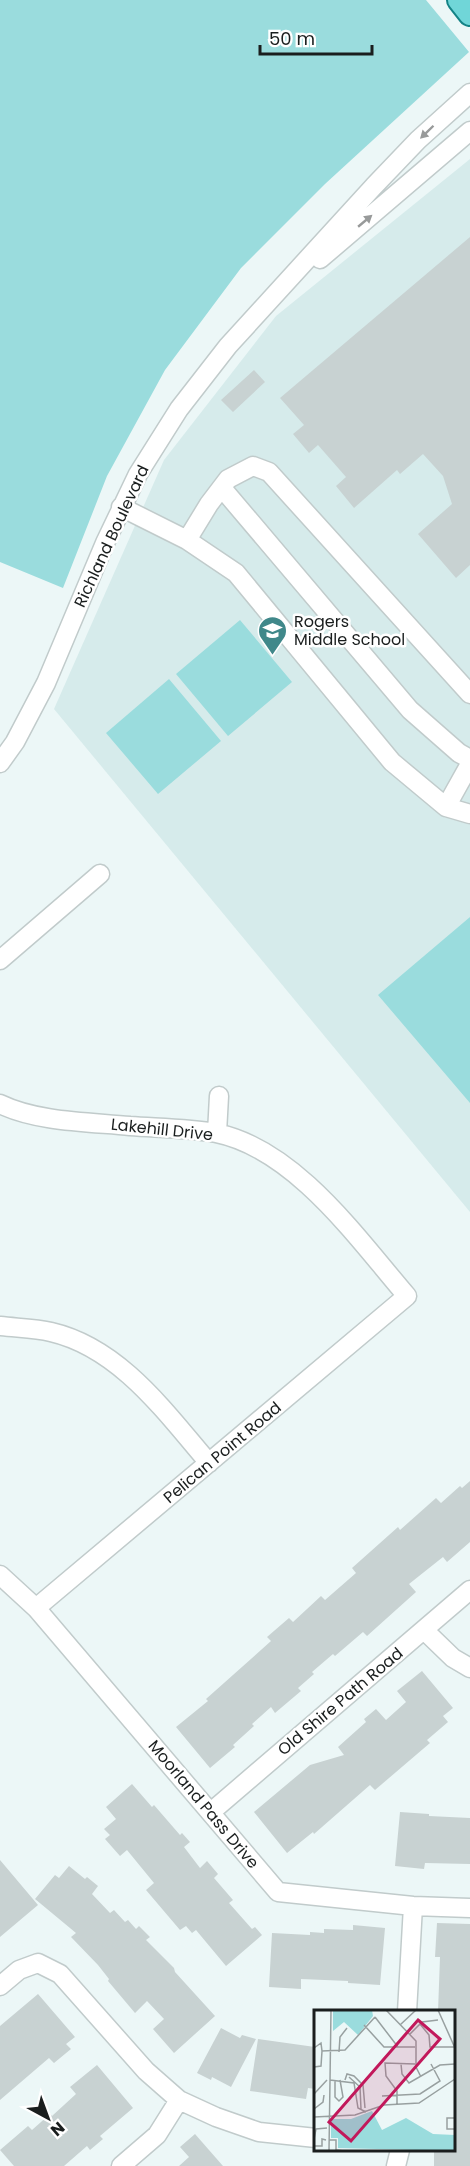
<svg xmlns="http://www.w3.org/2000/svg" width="470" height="2166" font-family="Poppins,sans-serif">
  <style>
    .built { fill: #d6ebeb }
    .green { fill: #9adcdd }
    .building { fill: #c8d2d2 }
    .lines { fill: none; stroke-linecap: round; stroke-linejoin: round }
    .minor-casing { stroke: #c1cbcb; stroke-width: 21 }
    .major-casing { stroke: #148386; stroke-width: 26 }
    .minor { stroke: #fff; stroke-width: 18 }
    .major { stroke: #70d6d8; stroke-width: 22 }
    .oneway { fill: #989a9a }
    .labels { text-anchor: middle; stroke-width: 5; stroke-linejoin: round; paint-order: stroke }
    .street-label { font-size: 16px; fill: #1a1e1e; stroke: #fff }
    .poi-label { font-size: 16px; fill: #1a1e1e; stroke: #fff; text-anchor: start }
    .inset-road { fill: none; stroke: #98a0a0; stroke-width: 1.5 }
    .view { fill: #c2185b; fill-opacity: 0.15; stroke: #c2185b; stroke-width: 3 }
    .inset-edge { fill: none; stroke: #1a1e1e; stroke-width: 3 }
  </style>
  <rect width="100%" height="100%" fill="#ecf7f7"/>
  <path class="built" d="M470,159V1212L54,709L164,460L276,316Z"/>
  <path class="green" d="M0,0H426L469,52L325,184L241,268L165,370L107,476L63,588L0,562Z
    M240,620L292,682L228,736L176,674Z
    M169,679L221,741L158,794L106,733Z
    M470,917V1103L378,995Z"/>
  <path class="building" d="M470,237V565L456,578L418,534L452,504L443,476L423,454L400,474L397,470L354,508L336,486L346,477L318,445L309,453L293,434L304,425L280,398Z
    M254,370L265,382L233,412L221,400Z
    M470,1481V1542L447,1562L443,1557L409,1584L416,1592L367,1636L363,1632L335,1656L333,1654L312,1672L314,1674L298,1688L301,1691L275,1713L271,1707L252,1724L254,1726L233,1745L235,1747L210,1768L176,1727L208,1701L206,1699L271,1641L267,1637L289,1618L293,1622L321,1596L325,1600L356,1573L352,1568L398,1527L400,1530L436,1498L441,1503L460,1486L462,1488Z
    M422,1671L453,1708L443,1716L448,1722L427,1740L430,1743L375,1790L370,1785L314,1834L313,1832L287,1853L254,1812L310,1765L344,1755L338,1747L366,1722L364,1719L376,1709L386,1720L406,1702L397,1691Z
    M132,1784L152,1807L154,1805L180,1835L182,1833L190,1842L184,1847L200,1868L207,1861L218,1874L214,1878L233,1900L229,1903L252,1929L255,1927L262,1935L226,1966L196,1930L192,1933L186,1926L180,1930L146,1890L154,1883L127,1850L120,1856L105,1839L110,1835L104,1829L116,1819L106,1807Z
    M400,1812L429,1814V1816L470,1818V1864L425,1863L424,1869L395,1866Z
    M0,1860L38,1905L0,1937Z
    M69,1866L85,1879L87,1877L98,1886L92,1894L110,1913L114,1910L125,1922L128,1920L136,1929L139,1926L150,1937L146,1940L174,1968L175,1972L215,2016L174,2053L153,2029L164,2019L147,2001L135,2013L108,1981L109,1979L98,1965L71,1937L76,1933L35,1899L55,1875L59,1878Z
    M437,1923L470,1924V2166H434V2150H453V2012H438L440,1957H435Z
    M353,1925L385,1928L380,1985L348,1983V1981L301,1979V1989L269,1987L272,1933L310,1935V1932L324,1933V1929L353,1930Z
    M38,1994L75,2037L66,2044L71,2049L54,2063L49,2058L0,2100V2026Z
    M221,2028L240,2038L242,2035L256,2039L231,2087L212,2077L211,2080L197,2073Z
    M258,2039L315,2047V2089L308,2088L306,2099L250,2091Z
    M97,2065L133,2108L100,2136L103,2139L90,2150L87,2146L64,2166H14L0,2150L28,2126L32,2130L50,2114L52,2116L76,2094L70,2087Z
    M195,2134L223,2166H179L189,2157L180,2147Z"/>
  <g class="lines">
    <defs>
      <path id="minor" d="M320,259L470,131
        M222,488L410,710L459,753L470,759
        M121,507L187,540L209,504L228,479L253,466L269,472L470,694
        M187,540L236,573L392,762L446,807L470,814
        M0,763L15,742L46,683L105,543L138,474L179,409L228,346L374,186L418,140L470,93
        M446,807L470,764
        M0,960L100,874
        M0,1104C37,1122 89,1122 130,1126C158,1128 188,1128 216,1133C295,1149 357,1238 407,1296L36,1608
        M217,1133L219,1096
        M0,1326C16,1328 35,1328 51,1332C120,1348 165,1412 209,1463
        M0,1575L36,1608L278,1892L413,1906L470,1908
        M424,1630L453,1658L470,1668
        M211,1812L470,1590
        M0,1986L19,1970L38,1963L60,1974L146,2071L179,2100L216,2117L259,2132L316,2138
        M407,2012L413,1906
        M121,2166L157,2135L179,2100
        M396,2166L400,2150"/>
      <path id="major" d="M459,0L470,14"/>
    </defs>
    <use href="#minor" class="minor-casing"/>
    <use href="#major" class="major-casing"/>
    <use href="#minor" class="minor"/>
    <use href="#major" class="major"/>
  </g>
  <defs><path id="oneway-solid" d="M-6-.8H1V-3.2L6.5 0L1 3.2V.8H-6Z" transform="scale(1.5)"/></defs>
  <g class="oneway">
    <use href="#oneway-solid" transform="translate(427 132) rotate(136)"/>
    <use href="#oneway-solid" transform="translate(365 221) rotate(-40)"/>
  </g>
  <defs>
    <symbol id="school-pin" viewBox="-11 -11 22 30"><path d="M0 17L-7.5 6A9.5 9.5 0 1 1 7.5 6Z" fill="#40888a" stroke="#fff"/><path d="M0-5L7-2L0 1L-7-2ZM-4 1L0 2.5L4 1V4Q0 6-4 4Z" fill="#fff"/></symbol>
  </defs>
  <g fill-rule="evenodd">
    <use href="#school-pin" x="256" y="614" width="33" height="45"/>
  </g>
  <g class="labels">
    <g class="street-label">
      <text transform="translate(111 536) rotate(-65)" y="6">Richland Boulevard</text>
      <text transform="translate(162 1129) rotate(6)" y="6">Lakehill Drive</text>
      <text transform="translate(222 1452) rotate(-40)" y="6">Pelican Point Road</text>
      <text transform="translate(340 1701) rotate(-40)" y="6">Old Shire Path Road</text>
      <text transform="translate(204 1804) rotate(50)" y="6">Moorland Pass Drive</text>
    </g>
    <g class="poi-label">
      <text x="294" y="627">Rogers<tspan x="294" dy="18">Middle School</tspan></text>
    </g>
  </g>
  <g transform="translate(314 2010)">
    <rect width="141" height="141" fill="#ecf7f7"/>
    <path d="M19,0H58L59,6L44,25L30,12L19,21ZM58,101L68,120L92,108L119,124L141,125V141L24,138V128H17V109H37Z" fill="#9adcdd"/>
    <path class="inset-road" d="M72,0L102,31V57L107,67M124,0L141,38M61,7L84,37M106,14L115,25L116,37H141M50,15L70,37H101M86,15L102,0M96,24L108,12L124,10M0,38L7,33L8,41L31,40L61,7M25,42L26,27L33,18M87,54L88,64L95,73L126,55L141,54M0,57L7,56L8,41M35,67L46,77L47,99M16,70L40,73L44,98L52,102M21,70V87L25,91L29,87L26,70M31,70L33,64L40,66L49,75L51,98M0,84L13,70M68,86L106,84L126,71L117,54M83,94V81L72,66L71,53L101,54M0,99L9,92L10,85M0,107L41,105L70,95L105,93L141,69M141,108H133V119H141M0,129L2,119L13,118M15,130H22V140L30,141M0,136H8V129L12,130M15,141L17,0"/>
    <path class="view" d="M104,10L126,29L37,131L15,112Z"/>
    <rect width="141" height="141" class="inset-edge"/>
  </g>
  <g transform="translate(48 2118) rotate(139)" stroke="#ffffff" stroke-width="4.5" paint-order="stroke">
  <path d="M0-4.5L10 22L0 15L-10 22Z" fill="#1a1e1e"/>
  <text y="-9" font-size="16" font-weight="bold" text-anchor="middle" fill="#1a1e1e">N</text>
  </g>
  <path d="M260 45v9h112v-9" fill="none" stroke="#1a1e1e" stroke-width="3"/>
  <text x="269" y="45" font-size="18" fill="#1a1e1e" stroke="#ffffff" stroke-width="4.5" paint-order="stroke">50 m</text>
</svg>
